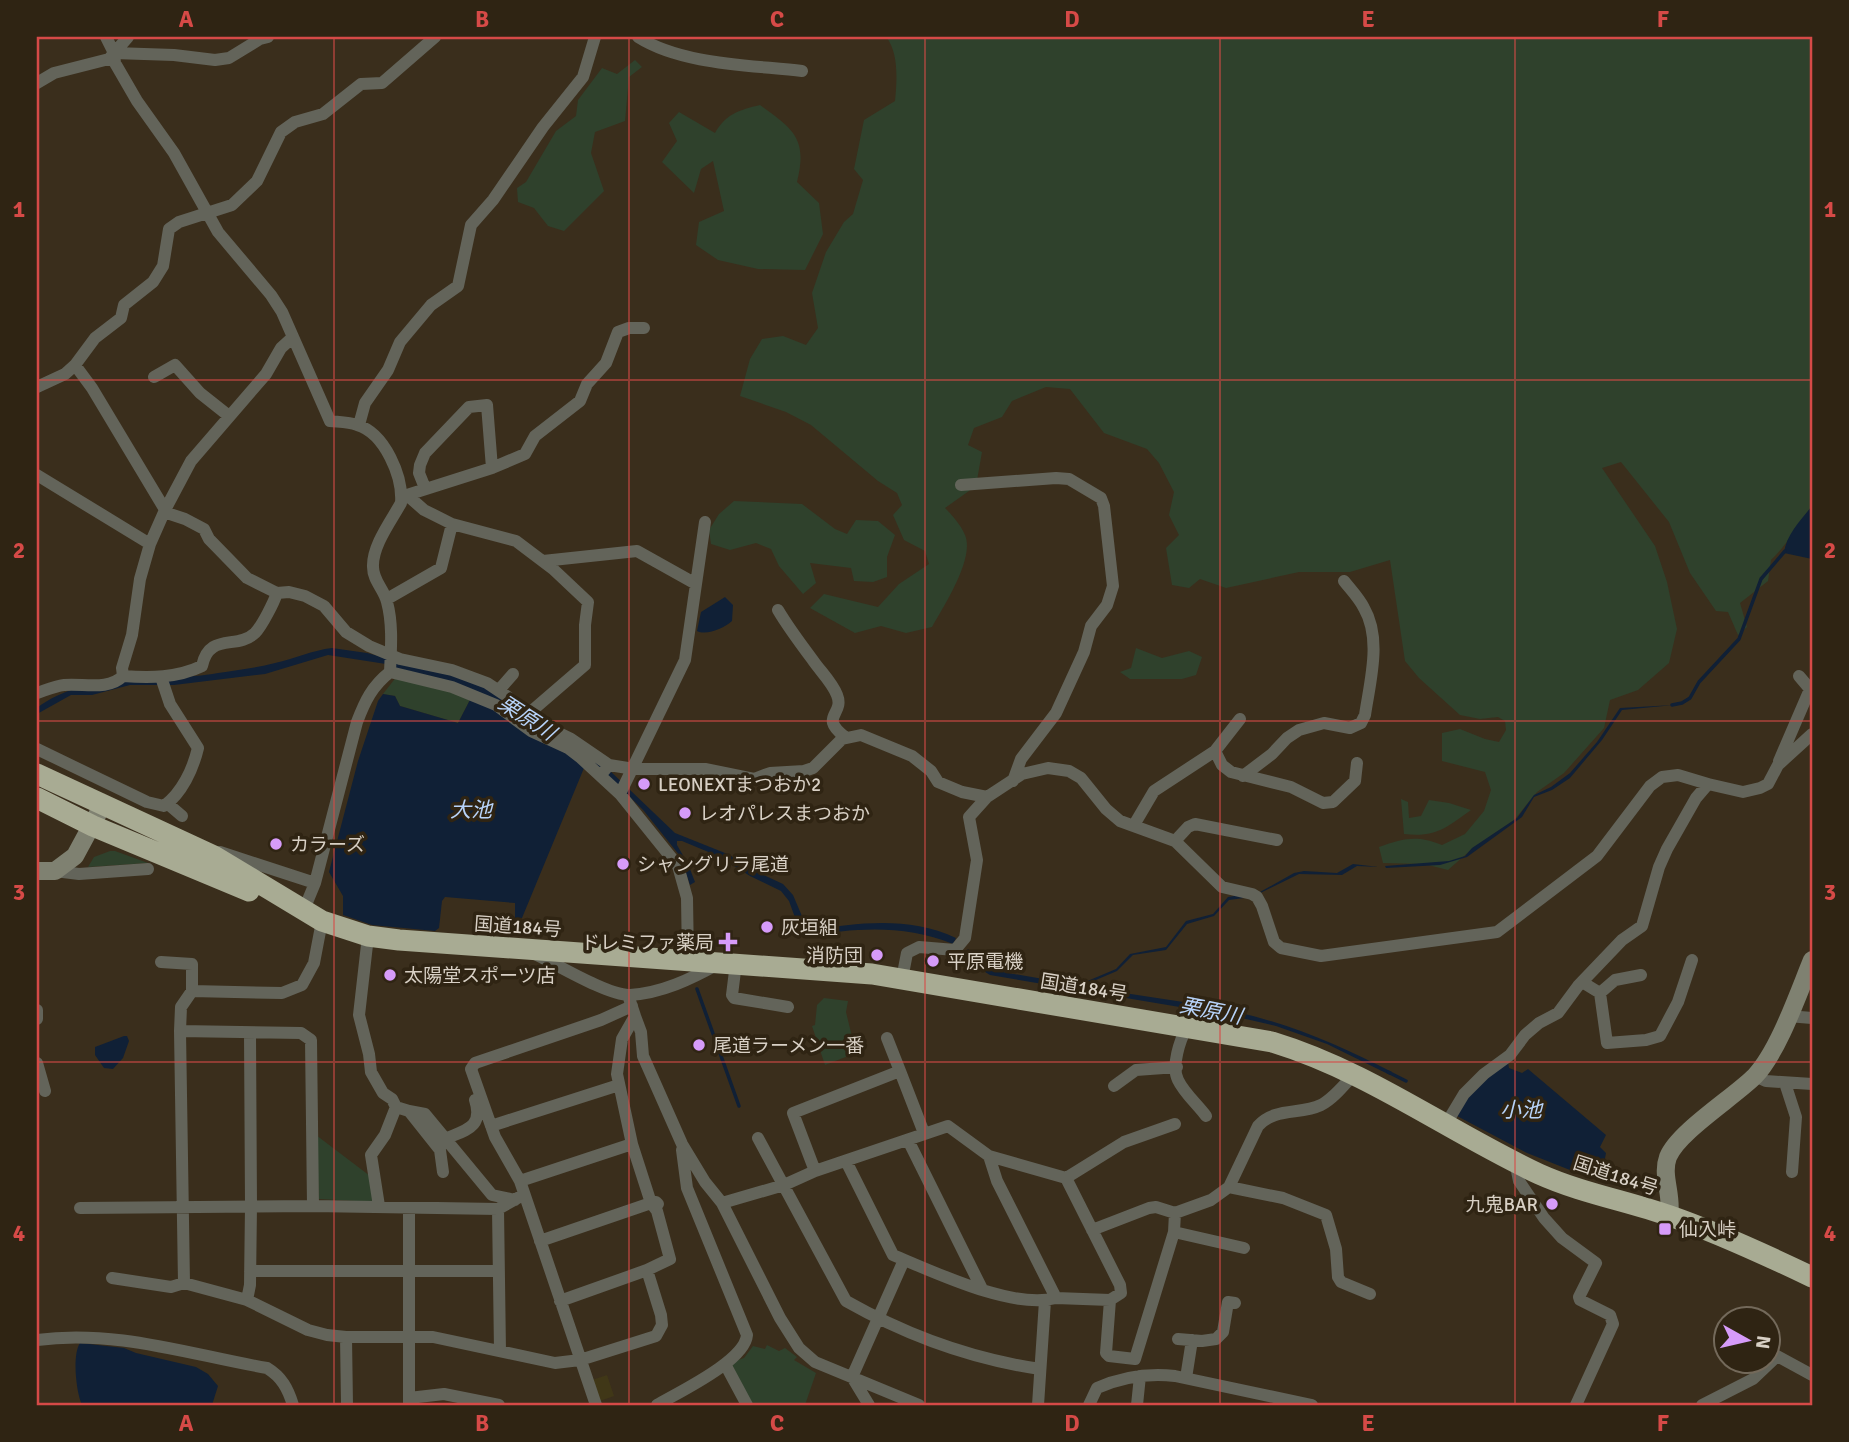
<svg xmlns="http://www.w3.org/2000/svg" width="1849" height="1442" font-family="Signika,'Noto Sans JP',sans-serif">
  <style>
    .green { fill: #2f412c }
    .sand { fill: #403717 }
    .water { fill: #102036 }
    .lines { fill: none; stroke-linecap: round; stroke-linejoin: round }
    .stream { stroke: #102036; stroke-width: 3.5 }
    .street { stroke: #63645a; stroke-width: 12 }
    .secondary { stroke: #7f8171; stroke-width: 18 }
    .highway { stroke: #a8ab93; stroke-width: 21 }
    .grid { fill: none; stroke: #d64a47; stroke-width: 2; stroke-opacity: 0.55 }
    .poi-dot { fill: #d69bf9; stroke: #2f2413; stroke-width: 2.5 }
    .labels { text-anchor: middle; stroke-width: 7; stroke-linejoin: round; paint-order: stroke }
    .poi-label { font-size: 19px; fill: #d8d0c5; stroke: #2f2413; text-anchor: start }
    .street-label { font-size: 19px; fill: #d8d0c5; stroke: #2f2413 }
    .water-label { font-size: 21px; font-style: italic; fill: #b7d3f9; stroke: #2f2413 }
    .neatline { fill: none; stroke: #d64a47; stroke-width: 2.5 }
    .grid-label { font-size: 23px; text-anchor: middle; font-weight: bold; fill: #d64a47 }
  </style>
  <rect width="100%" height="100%" fill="#3a2e1c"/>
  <path class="green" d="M886,37H1812V506C1798,524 1788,544 1771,560L1768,581L1740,603L1747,627L1738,635L1728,612L1716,611L1690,573L1669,522L1621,462L1602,468L1655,546L1667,582L1677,629L1669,663L1638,690L1610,700L1604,728L1564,773L1537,792L1514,820L1473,848L1448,870L1424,864L1383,863L1379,847C1404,838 1417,835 1442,845L1465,834L1484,811L1491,790L1485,772L1442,761V733L1460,729L1485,739L1499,742L1506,730L1505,721L1498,717L1480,719L1460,715L1419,678L1405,661L1390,560L1350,572H1299L1226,588L1200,579L1189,588L1172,585L1166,548L1179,535L1169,515L1174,492L1159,463L1147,449L1104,433L1070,389L1046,387L1012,401L1002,417L974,428L968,445L982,452L976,486L945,508C952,515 961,525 965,535C975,558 944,606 932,627L906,633L881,626L855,633L810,608L824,594L878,607L899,584L929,564L925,551L904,540L893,515L902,505L897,493L878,481L811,425L786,412L740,396L750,359L762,339L783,336L806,345L818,328L812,293L826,252L844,222L853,214L863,180L854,169L864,120L895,101C897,82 899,52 886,37Z
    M635,60L642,67L629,77L625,121L595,132L591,153L604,191L564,231L548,226L534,208L518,202L517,188L526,182L556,131L576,116L578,100L602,68L617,74Z
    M760,105C793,129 808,138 797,182L819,203L823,234L805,270L758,269L718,260L696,245L699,222L724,211L713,161L701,169L694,193L662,162L677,141L669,123L679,112L715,133C726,114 739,110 760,105Z
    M734,501L802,504L835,529L847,534L856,520L878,521L895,535L887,557V577L873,582L854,581L851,568L810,563L816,583L803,594L779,566L771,549L756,543L730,550L711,544L709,530L719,514Z
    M1136,648L1162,658L1189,651L1202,657L1196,675L1182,679H1130L1120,672L1131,668Z
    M397,676L472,696L458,723L400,706L395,696L383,694Z
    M1401,799L1408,802L1409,818L1421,816L1429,800L1449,803L1471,810C1447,827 1436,838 1404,834Z
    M110,851H115L148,863L88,867L94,857Z
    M824,998L848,1001L846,1012L856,1053L825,1065L812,1026L815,1025L817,1005Z
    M316,1135L374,1179V1202L319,1199Z
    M767,1345L779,1351L785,1348L797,1357L794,1360L816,1373L805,1405H753L732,1367V1362L744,1358L753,1346L765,1349Z"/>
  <path class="sand" d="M607,1375L614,1396L600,1401L592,1380Z"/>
  <path class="water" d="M1812,506V559L1784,553C1786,535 1801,520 1812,506Z
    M725,597L733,605L732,621C725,628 706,636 697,631L701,612Z
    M332,648L367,653L480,683L607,768L675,833L730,855L746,867L783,884L793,895L807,928L810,930C860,923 908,916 956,938L953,944C904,924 857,928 806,936L801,934L789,901L781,891L750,876L718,856L682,841H677V845L688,864L695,882L690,885L680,856L644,811L614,781L516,716L386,664L328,655L265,674L174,685H130L92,695H71L37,714V708C87,670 158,684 218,673C236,670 257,668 275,663C294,659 313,650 332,648Z
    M383,694L395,696L400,706L458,723L472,696L568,751L584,768L522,918H515V903L445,897L442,901L439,928L435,931L372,925L343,915V896L329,872L358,761L378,701Z
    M1674,705L1622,710L1602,740L1570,778L1552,790L1534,797L1522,817L1467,857L1440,865L1386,868L1385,866L1449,861L1465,856L1472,848L1517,818L1534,795L1551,787L1570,773L1597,742L1620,708Z
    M1353,864L1379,867L1357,866L1342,875L1299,874L1252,897L1229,900L1214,916L1187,924L1166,950L1133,955L1117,971L1084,985C1139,998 1198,1001 1253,1016C1302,1029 1347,1049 1392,1072L1390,1075L1327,1044L1276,1026L1233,1016L990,975L977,967L965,953L968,949L991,970L1078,985L1116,969L1130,954L1166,947L1186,921L1213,914L1228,897L1260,892L1294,873L1304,871L1337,873Z
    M124,1036H127L129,1041L123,1058L113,1069L104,1068L95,1055V1047Z
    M1508,1062L1509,1068L1522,1073L1528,1069L1606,1135L1600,1147L1606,1153L1602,1174L1578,1170L1575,1172L1527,1153L1457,1116L1472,1088Z
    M80,1343L124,1348L136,1353L196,1367L208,1374L218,1386L212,1405H82C76,1392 72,1355 80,1343Z"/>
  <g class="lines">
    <path class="stream" d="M1672,705L1682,703L1690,698L1699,682L1739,639L1761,579L1785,551
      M697,989L739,1106
      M1388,1072L1406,1081"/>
    <path class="street" d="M106,37L114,53L115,63L137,101L174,153L218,232L271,295L282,312L330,421C339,422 349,422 357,425C385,433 403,477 401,503C391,521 372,546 373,567C373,581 384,589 387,602C393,624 391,649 390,672C372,686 365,701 357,722L315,883L303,912
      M638,37C682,65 751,65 802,71
      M114,53L174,55L215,60L229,58L260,39L268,37
      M37,83L54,73L109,59L128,37
      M75,365L92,388L167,513L185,519L204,529L209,539L247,578L277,593L289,592L305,596L324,606L346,632L369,646L400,659L452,670L487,683L508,697L532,720L571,739L609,765
      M154,377L175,365L200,393L229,416
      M37,387L65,374L75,365L95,338L121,318L124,305L153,282L163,266L169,229L179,222L232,205L257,181L281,132L295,122L323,114L361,84L382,83L435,37
      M359,425L365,403L388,370L400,342L431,305L458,286L471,225L493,200L543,127L583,77L595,37
      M37,475L150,544
      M961,485L1056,478L1069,479L1101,498L1104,506L1113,586L1107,605L1091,626L1084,652L1056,713L1021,759L1013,781
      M425,488L419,473L420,465L425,453L469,407L487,405L492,468
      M401,494L407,495L424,510L452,524L516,541L553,569L588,602L585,625V665L527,715
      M407,495L492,468L525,454L535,436L580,401L587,384L606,363L618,332L629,328H644
      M543,561L637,551L696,584
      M387,599L441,568L452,524
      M778,610C788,627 800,643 812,659C820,671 832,682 837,695C845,715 818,716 845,737
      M390,672L452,687L496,705L531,731L568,748L581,758L620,794L678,866L687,898L688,960
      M123,676L122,668L132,635L140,579L150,544L165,510L191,461L266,374L281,348L292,338
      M499,690L513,674
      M37,693C46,690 55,686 64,685C83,683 108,691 123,676C150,678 177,678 202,666C209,632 237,650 255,633C262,626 274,602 277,593
      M37,749L147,802L164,806C182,793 193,769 198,748L170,704L161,677
      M1215,751L1222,765L1231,772L1291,787L1323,803L1333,802L1355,781L1357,763
      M1779,761L1810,689L1799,676
      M604,771L609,765L634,769H705L754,779L770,773L804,771L813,768L842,739L861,735L912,756L931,771L938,782L962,792L987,797
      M1243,776L1272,754L1287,738L1299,730L1324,723L1350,728L1361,723L1365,715C1370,681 1382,639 1364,608C1359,598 1351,590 1344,581
      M620,794L685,660L705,522
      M168,804L182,816
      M1134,825L1154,791L1215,751L1240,719
      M1175,841L1188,827L1195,824L1277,840
      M220,852L315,883
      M55,871L79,874L148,869
      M322,921L314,963L302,985L282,993L192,991L181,1007L180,1031L184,1283L247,1300L308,1330L327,1335L346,1337H433L555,1363L580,1360L656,1336L662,1325L661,1315L647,1270
      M368,936L359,1015L369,1054L371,1072L383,1093L392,1099L396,1107L409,1111L440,1150L443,1172
      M535,954C556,964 609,996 630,995C662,993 691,979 718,964
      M161,962L192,964V991
      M736,963L732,995L734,998L788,1007
      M902,979L907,953L919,947L955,950L965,938L977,860L969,817L987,797L1022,774L1048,768L1069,771L1081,778L1106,809L1120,821L1175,841L1222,887L1252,894L1257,897L1262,906L1274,942L1281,948L1321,956L1497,932L1597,856L1650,786L1662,777L1678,775L1708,784
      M1582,982L1600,993L1607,1043L1646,1040L1660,1036L1678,1002L1692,960
      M1600,993L1615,980L1641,975
      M37,1010V1019
      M635,1016L641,1032L643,1056L682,1144L705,1182L722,1203L780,1318L799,1348L815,1362L919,1405
      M1788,1016L1812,1018
      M1187,1027C1180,1040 1171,1066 1178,1080C1184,1093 1198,1105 1206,1116
      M180,1031L301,1033L311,1040L313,1206
      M887,1038L900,1071
      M37,1063L45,1091
      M1755,1076L1766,1081L1812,1084
      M1785,1083L1796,1117L1792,1172
      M1114,1086L1136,1070L1177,1067
      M409,1111L425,1114L492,1195L515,1200
      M1446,1124L1464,1094L1484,1074L1510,1055L1525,1035L1539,1023L1558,1013L1578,986L1622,940L1642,926L1659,867L1667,849L1696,798L1708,784L1743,792L1760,788L1768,784L1778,765L1812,734
      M491,1126L619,1085
      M758,1138L846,1301C906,1335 972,1359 1040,1369
      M445,1139C465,1130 484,1128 475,1100
      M908,1140L982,1289
      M846,1161L893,1255C934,1272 1013,1310 1056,1298L997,1181L989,1156
      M1515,1161L1519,1181L1544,1218L1562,1238L1596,1263L1579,1297L1580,1300L1610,1315L1613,1324L1576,1405
      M815,1171L793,1113L900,1071L924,1133
      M520,1181L632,1144
      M1229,1187L1283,1198L1326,1215L1336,1249L1338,1277L1341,1282L1370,1294
      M722,1203L784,1185L815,1171L948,1126L989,1156L1066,1178L1124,1142L1175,1124
      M379,1206L371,1155L385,1135L396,1107
      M80,1208L313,1206L498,1209L523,1195
      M409,1208V1405
      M498,1209L500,1351
      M1092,1230L1149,1208L1156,1207L1175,1213
      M1174,1232L1244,1248
      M540,1241L651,1203L656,1202L658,1204
      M250,1271H498
      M112,1278L171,1287L184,1283
      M1056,1298L1110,1300L1121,1293L1120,1285L1066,1178
      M247,1300L250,1285L251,1206L250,1034
      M1110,1300L1106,1353L1109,1356L1135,1359L1174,1232L1175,1213L1211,1200L1229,1187L1258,1126C1275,1107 1300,1115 1321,1105C1334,1098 1344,1085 1354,1074
      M560,1301L647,1270L670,1259L657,1211L651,1203L632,1144L617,1074L622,1039L635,1016L628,995
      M346,1337L347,1405
      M1178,1339L1202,1341L1216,1339L1223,1332L1228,1302L1235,1303
      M37,1340C115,1329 191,1355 267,1368C282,1377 288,1389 293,1405
      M725,1364L747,1405
      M1186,1378L1192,1340
      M409,1398L444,1394L499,1405
      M596,1405L520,1181L495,1137L471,1069L475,1063L601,1020L632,1006
      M657,1405C679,1392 745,1361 747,1335L687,1188L682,1150
      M869,1405L852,1377L904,1260
      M1038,1405L1045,1301
      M1089,1405L1097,1388C1122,1377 1148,1373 1175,1376L1312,1405
      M1137,1405L1140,1376
      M1702,1405L1753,1379L1777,1356L1812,1375"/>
    <path class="secondary" d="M37,871H55L75,856L102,806
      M1669,1216C1673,1195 1661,1176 1668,1157C1678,1132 1734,1097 1755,1076C1779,1050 1798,994 1812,960"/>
    <path class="highway" d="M37,774L214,856L322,921L368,936L399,940L872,974L1272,1042C1368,1071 1449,1132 1539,1174C1581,1193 1627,1201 1670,1216C1719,1233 1766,1255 1812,1277
      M37,798L93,826L249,891"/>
  </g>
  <path class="grid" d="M334,37V1405M629,37V1405M925,37V1405M1220,37V1405M1515,37V1405M37,380H1812M37,721H1812M37,1062H1812"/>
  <g class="poi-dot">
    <circle cx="644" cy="784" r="7"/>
    <circle cx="685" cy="813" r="7"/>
    <circle cx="276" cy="844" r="7"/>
    <circle cx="623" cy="864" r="7"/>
    <circle cx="767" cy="927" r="7"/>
    <path d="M724.5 931.5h7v7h7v7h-7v7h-7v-7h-7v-7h7z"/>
    <circle cx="877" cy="955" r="7"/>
    <circle cx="933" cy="961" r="7"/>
    <circle cx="390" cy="975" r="7"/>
    <circle cx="699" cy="1045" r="7"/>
    <circle cx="1552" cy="1204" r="7"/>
    <rect x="1658" y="1222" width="14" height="14" rx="3.5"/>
  </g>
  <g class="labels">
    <g class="poi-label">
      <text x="658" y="791">LEONEXTまつおか2</text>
      <text x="699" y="820">レオパレスまつおか</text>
      <text x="290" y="851">カラーズ</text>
      <text x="637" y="871">シャングリラ尾道</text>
      <text x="781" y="934">灰垣組</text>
      <text x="714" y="949" text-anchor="end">ドレミファ薬局</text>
      <text x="863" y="962" text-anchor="end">消防団</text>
      <text x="947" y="968">平原電機</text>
      <text x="404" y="982">太陽堂スポーツ店</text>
      <text x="713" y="1052">尾道ラーメン一番</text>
      <text x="1538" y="1211" text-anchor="end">九鬼BAR</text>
      <text x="1679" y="1236">仙入峠</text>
    </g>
    <g class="street-label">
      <text transform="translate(518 926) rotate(4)" y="7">国道184号</text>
      <text transform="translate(1084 987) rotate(9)" y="7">国道184号</text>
      <text transform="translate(1616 1175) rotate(18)" y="7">国道184号</text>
    </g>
    <g class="water-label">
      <text transform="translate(527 718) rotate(33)" y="7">栗原川</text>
      <text x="471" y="817">大池</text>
      <text transform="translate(1211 1011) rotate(11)" y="7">栗原川</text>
      <text x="1521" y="1117">小池</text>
    </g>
  </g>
  <rect width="1849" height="1442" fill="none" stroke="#2f2413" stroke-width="77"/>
  <g transform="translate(1747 1340) rotate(98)"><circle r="33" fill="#2f2413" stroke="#73695a" stroke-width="2"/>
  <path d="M0-5L12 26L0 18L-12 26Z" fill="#d69bf9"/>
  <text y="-10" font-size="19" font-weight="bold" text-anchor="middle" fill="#d8d0c5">N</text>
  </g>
  <rect x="38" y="38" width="1773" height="1366" class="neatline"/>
  <g class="grid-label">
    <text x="186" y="27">A</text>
    <text x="482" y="27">B</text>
    <text x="777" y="27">C</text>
    <text x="1072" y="27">D</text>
    <text x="1368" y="27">E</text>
    <text x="1663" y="27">F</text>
    <text x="19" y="217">1</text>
    <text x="1830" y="217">1</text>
    <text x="19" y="558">2</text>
    <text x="1830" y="558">2</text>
    <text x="19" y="900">3</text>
    <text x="1830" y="900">3</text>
    <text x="19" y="1241">4</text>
    <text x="1830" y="1241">4</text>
    <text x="186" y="1431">A</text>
    <text x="482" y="1431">B</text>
    <text x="777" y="1431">C</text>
    <text x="1072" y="1431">D</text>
    <text x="1368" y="1431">E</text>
    <text x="1663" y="1431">F</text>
  </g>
</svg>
